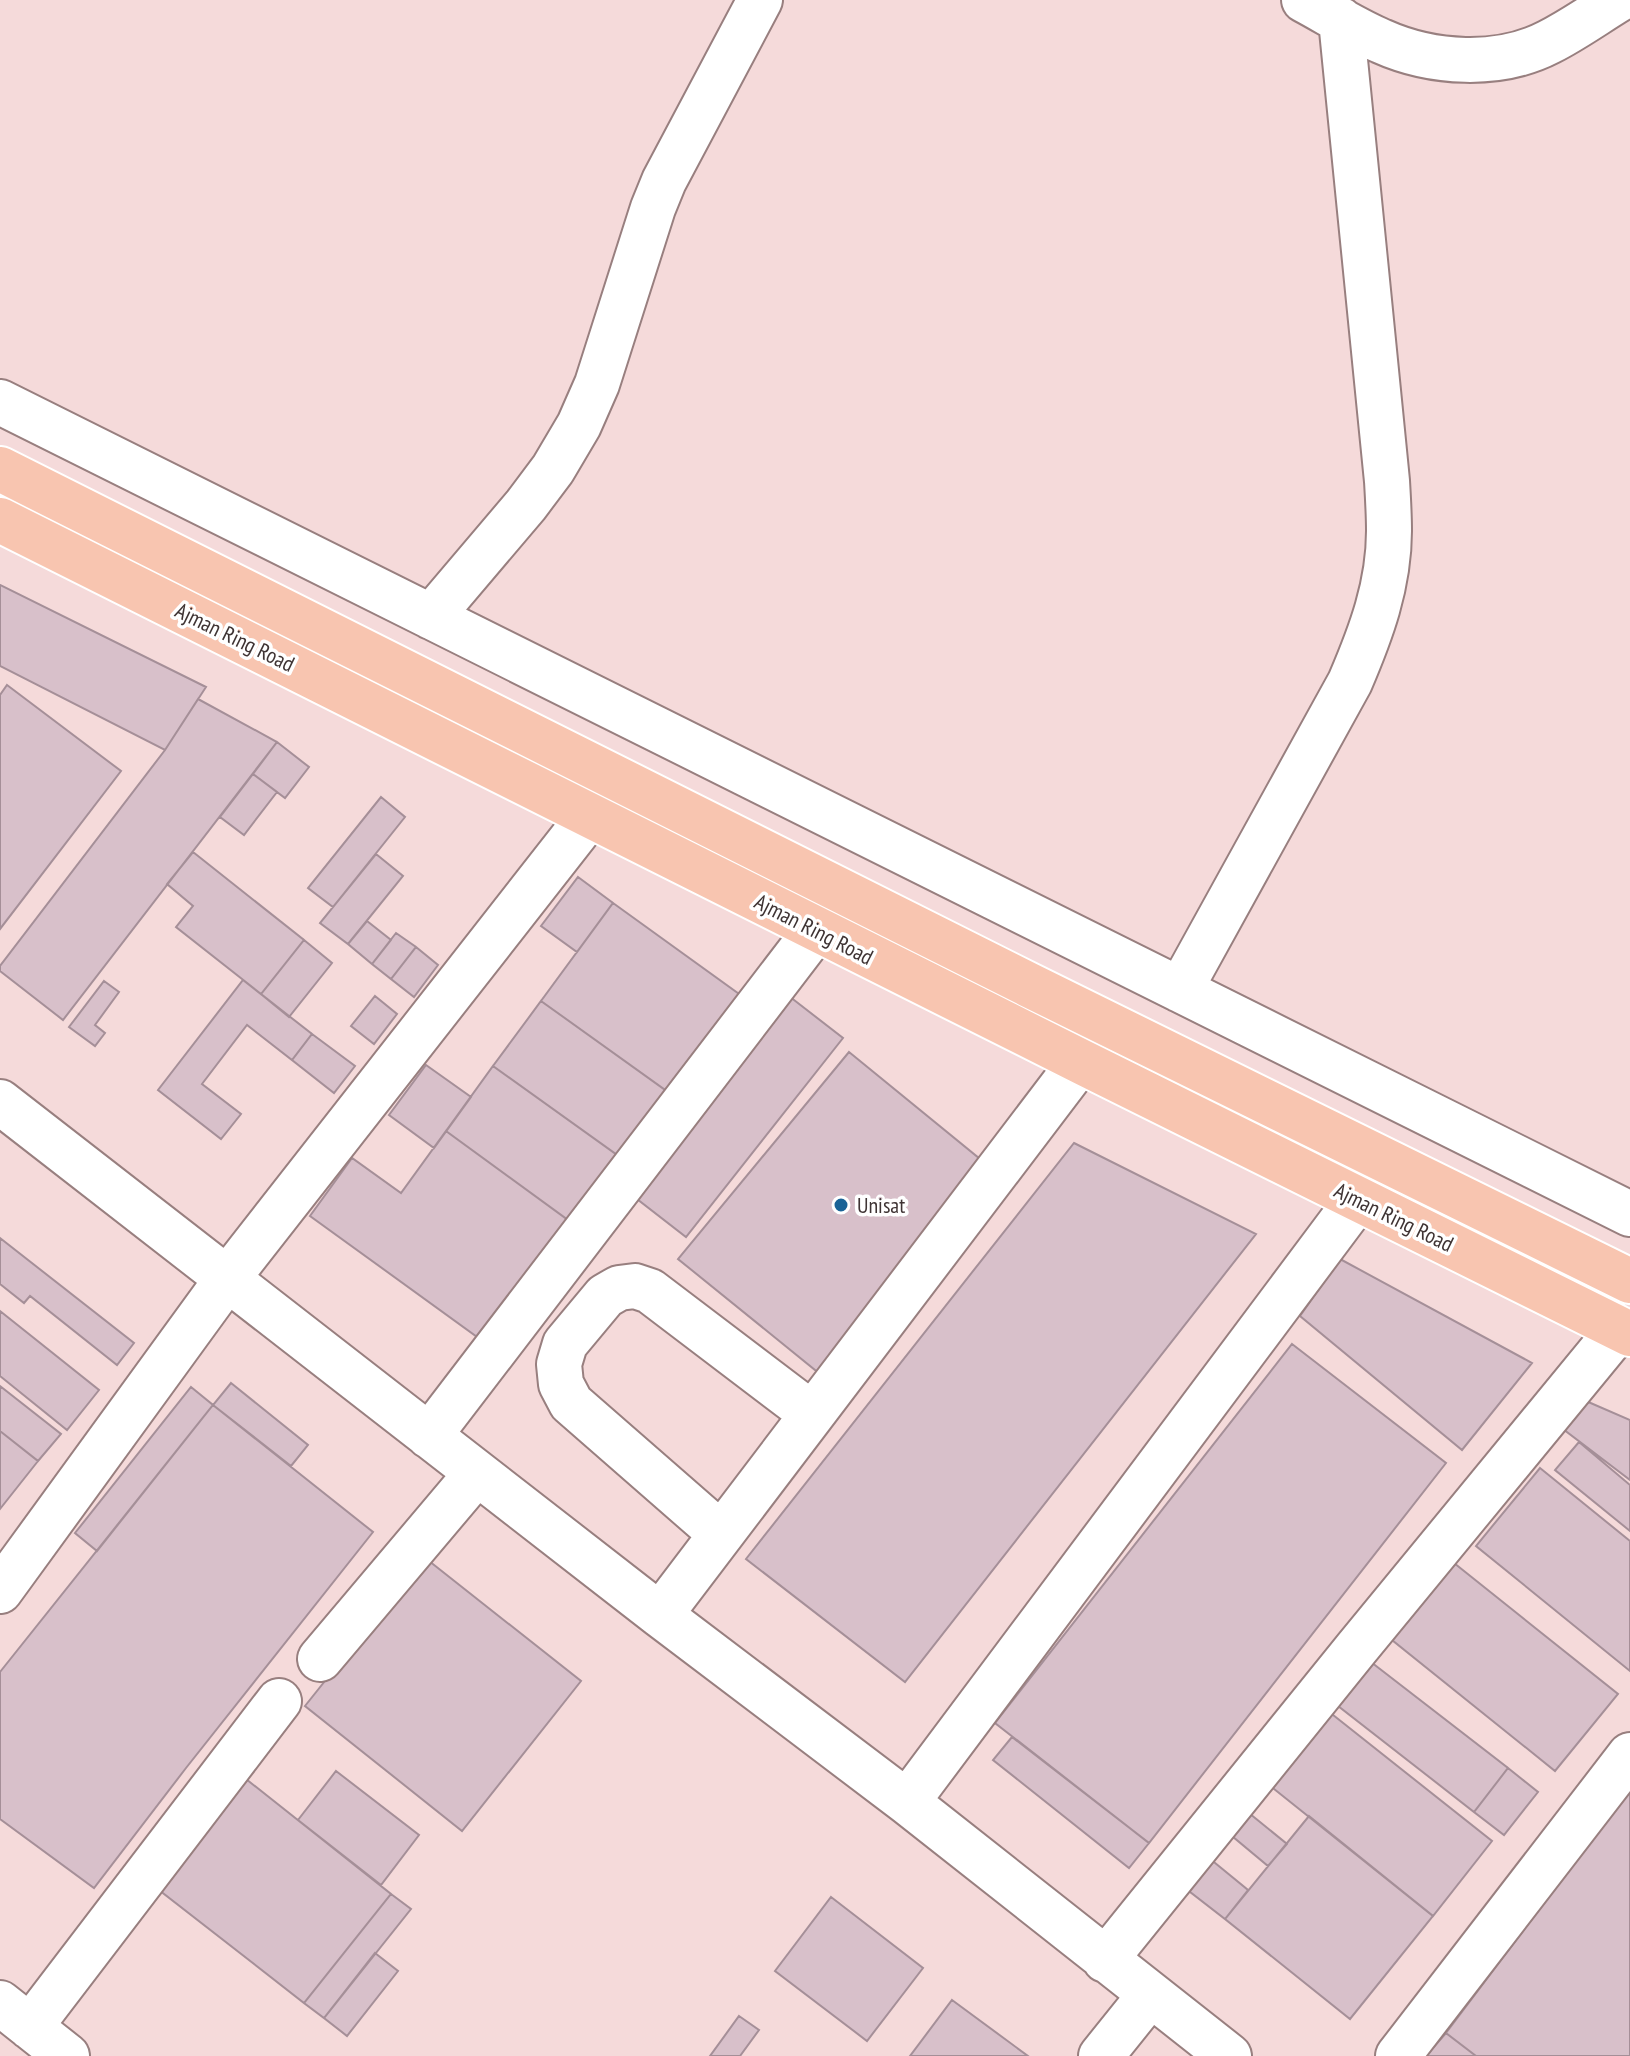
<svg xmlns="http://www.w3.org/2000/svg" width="1630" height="2056" font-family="'PT Sans Narrow',sans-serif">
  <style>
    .building { fill: #d8c0ca; stroke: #a58f98; stroke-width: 2 }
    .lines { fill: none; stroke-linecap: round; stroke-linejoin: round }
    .minor-casing { stroke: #987f7f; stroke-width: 48 }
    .major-casing { stroke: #fff; stroke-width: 48 }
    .minor { stroke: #fff; stroke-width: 44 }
    .major { stroke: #f8c5b0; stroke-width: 44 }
    .poi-dot { fill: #1a6397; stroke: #fff; stroke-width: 3 }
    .labels { text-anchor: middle; stroke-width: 7; stroke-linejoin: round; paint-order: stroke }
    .street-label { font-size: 22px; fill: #3f3434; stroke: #fff }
    .poi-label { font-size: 22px; fill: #3f3434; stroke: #fff; text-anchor: start }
  </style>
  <rect width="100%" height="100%" fill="#f5dada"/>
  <path class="building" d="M0,585L206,687L165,750L0,666Z
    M7,685L121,771L0,929V695Z
    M198,699L277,742L63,1020L0,971V966L165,750Z
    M277,742L309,767L285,798L253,774Z
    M253,774L277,792L244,835L220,817Z
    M381,797L405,817L333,907L308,888Z
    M193,852L304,940L261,994L176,927L193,906L167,884Z
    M376,854L403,876L348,944L320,923Z
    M578,877L613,903L577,952L541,926Z
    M613,903L746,999L675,1097L541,1001Z
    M367,921L391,940L372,964L348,944Z
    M396,933L416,947L391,979L372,964Z
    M304,940L332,963L289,1017L261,994Z
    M416,947L438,965L414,997L391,979Z
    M243,980L312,1034L292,1060L247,1025L202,1084L241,1114L221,1139L158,1090Z
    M104,981L119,992L95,1025L105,1033L95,1046L69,1027Z
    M785,993L843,1038L686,1237L628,1192Z
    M375,996L397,1014L374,1044L351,1026Z
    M541,1001L675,1097L627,1162L493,1066Z
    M312,1034L355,1066L334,1093L292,1060Z
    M849,1052L991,1168L820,1374L678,1259Z
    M426,1065L471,1097L434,1148L389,1115Z
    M493,1066L627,1162L579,1228L446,1131Z
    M446,1131L579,1228L491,1347L310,1216L352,1158L401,1193Z
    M1074,1143L1256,1234L905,1682L746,1559Z
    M0,1238L134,1343L117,1365L30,1296L24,1303L0,1284Z
    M1340,1259L1532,1363L1462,1450L1300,1316Z
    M0,1311L99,1390L67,1430L0,1376Z
    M1292,1344L1446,1463L1149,1843L995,1723Z
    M231,1383L308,1445L291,1466L213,1405Z
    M0,1386L61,1434L38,1461L0,1431Z
    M191,1387L213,1405L97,1551L75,1533Z
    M1586,1401L1630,1420V1480L1563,1429Z
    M213,1405L373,1532L186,1768L94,1888L0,1819V1672Z
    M0,1431L38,1461L0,1509Z
    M1579,1442L1630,1485V1531L1555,1470Z
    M1540,1468L1630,1541V1671L1476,1546Z
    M424,1557L581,1681L462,1831L305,1706Z
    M1454,1563L1618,1694L1555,1771L1392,1640Z
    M1358,1652L1508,1768L1474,1812L1324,1695Z
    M1323,1707L1492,1841L1433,1916L1264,1781Z
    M1012,1737L1149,1843L1129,1868L993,1760Z
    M1508,1768L1538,1792L1504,1835L1474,1812Z
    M336,1771L419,1835L381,1885L298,1820Z
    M246,1779L391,1894L304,2003L159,1890Z
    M1630,1789V2056H1476L1446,2033Z
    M1244,1809L1287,1844L1268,1866L1226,1831Z
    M1309,1816L1433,1916L1350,2019L1225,1919Z
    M1209,1858L1248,1890L1225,1919L1185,1888Z
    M391,1894L411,1909L324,2018L304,2003Z
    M831,1897L923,1968L867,2041L775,1971Z
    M375,1953L398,1971L347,2036L324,2018Z
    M952,2000L1028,2056H910Z
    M739,2016L759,2030L740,2056H710Z
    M1446,2033L1476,2056H1426Z"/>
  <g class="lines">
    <defs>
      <path id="minor" d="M1304,0C1330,14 1355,30 1381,41C1432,64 1499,68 1549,42C1573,30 1595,14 1618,0
        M0,402L1630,1214
        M431,617L526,505L553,469L579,425L597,384L653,208L664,181L760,0
        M1180,990L1350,682C1371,633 1389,585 1389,531C1389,514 1388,498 1387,481L1341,20
        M0,1102L660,1615L907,1802L1229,2056
        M429,1436L816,930
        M721,1534L571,1403L561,1384L559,1364L565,1344L605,1296L619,1288L635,1286L650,1291L812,1414
        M0,1591L227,1279L591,814
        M660,1615L1080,1062
        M320,1659L477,1473
        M907,1802L1358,1199
        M1105,1960L1356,1649L1619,1329
        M0,2003L67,2056
        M30,2027L279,1701
        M1101,2056L1150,1995
        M1398,2056L1630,1755"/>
      <path id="major" d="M0,469L1029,985L1630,1281
        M0,520C544,791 1085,1066 1630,1334"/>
    </defs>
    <use href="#minor" class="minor-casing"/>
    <use href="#major" class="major-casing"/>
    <use href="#minor" class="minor"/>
    <use href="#major" class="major"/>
  </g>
  <circle class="poi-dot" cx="841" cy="1205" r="8"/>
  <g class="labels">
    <g class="street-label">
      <text transform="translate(235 637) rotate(26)" y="8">Ajman Ring Road</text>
      <text transform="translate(814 929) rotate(27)" y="8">Ajman Ring Road</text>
      <text transform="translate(1394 1217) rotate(26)" y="8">Ajman Ring Road</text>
    </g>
    <g class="poi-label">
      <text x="857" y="1213">Unisat</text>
    </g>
  </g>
</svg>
